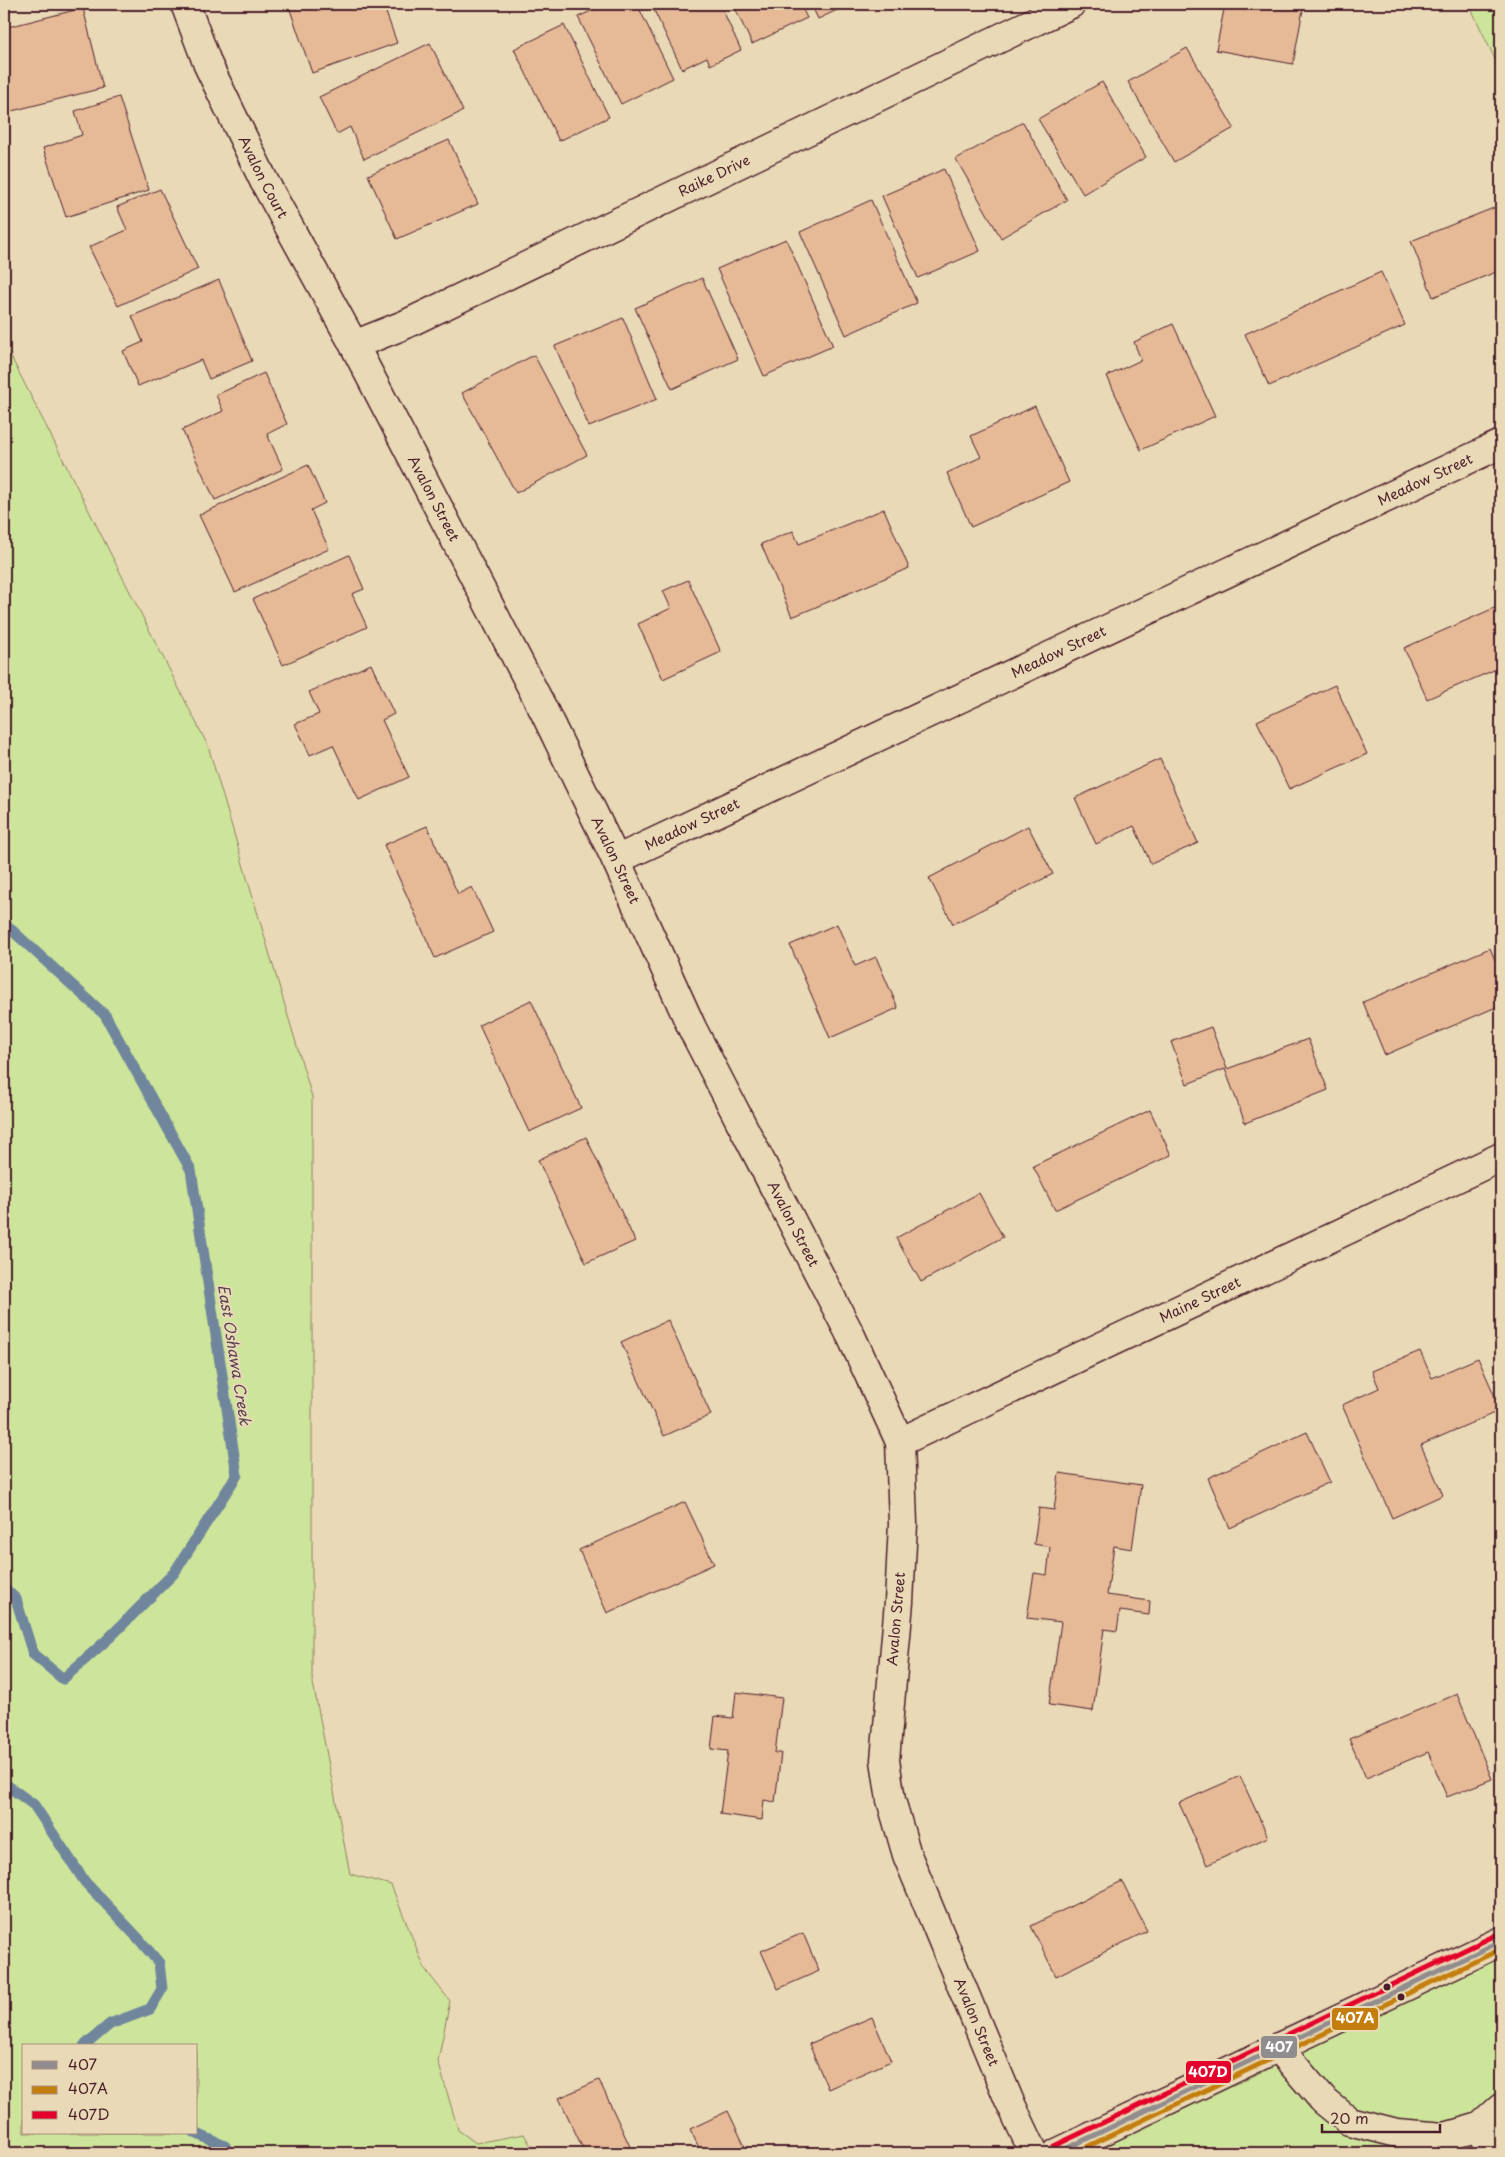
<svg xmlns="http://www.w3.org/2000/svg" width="1505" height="2157" font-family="'Playpen Sans',sans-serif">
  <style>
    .green { fill: #cde59a; stroke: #8c8262; fill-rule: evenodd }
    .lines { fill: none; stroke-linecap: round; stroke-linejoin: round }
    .stream { stroke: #6f869d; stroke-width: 11 }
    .building { fill: #e6b997; stroke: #4a1f2b }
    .minor-casing { stroke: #4a1f2b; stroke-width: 31 }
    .minor { stroke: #ead9b6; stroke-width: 28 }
    .bus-1-casing { stroke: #ead9b6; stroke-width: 9 }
    .bus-2-casing { stroke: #ead9b6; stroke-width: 9 }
    .bus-3-casing { stroke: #ead9b6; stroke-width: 9 }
    .bus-1 { stroke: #918d8e; stroke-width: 5 }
    .bus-2 { stroke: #c37e0d; stroke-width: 5 }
    .bus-3 { stroke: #e4002b; stroke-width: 5 }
    .bus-dot { fill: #4a1f2b; stroke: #ead9b6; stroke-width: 2 }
    .labels { text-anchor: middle; stroke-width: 4; stroke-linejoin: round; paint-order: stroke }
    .street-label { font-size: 14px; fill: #4a1f2b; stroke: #ead9b6 }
    .water-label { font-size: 15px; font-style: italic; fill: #564151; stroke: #ead9b6 }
    .line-badge { stroke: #ead9b6; stroke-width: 2 }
    .badge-label { font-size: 14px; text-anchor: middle; font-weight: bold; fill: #fff }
  </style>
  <rect width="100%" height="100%" fill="#ead9b6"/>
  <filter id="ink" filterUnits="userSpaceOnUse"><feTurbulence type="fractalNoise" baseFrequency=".02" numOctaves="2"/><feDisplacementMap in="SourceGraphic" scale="10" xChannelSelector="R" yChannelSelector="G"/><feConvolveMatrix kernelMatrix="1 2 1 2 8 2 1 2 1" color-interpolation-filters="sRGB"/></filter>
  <g filter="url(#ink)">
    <path class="green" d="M1469,4H1501V72Z
      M4,343L208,746L312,1097V1678L350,1874L391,1885L425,1969L450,2001L438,2061L458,2130L476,2143L524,2134L535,2153H4ZM24,2046H196V2133H24Z
      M1501,1948V2153H1051Z"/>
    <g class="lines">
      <path class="stream" d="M4,923L105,1015L191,1170L237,1475L174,1573L109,1638L63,1679L33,1654L16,1599L4,1588
        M4,1787L8,1786L34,1805L85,1882L138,1938L159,1963L162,1989L150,2009L110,2024L84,2046
        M195,2133L225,2146L229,2153"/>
    </g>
    <path class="building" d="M288,4H383L397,43L312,73Z
      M606,4H637L673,78L621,104L578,17Z
      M651,4H720L741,50L710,65L707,57L682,69Z
      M733,4H800L807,18L752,44Z
      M811,4H850L818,19Z
      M1225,4H1304L1293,64L1216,50Z
      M83,8L103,88L4,113V28Z
      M564,25L609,117L559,141L514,49Z
      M430,43L463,111L364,159L350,127L337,134L319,97Z
      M1187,48L1234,128L1174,162L1128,82Z
      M1102,82L1146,157L1083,194L1038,119Z
      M119,97L149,190L66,217L43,148L82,135L75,111Z
      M1023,122L1067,200L1001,238L956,159Z
      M449,140L478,204L397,239L368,175Z
      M944,169L980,251L918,278L882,196Z
      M160,189L198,269L118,306L89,247L127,230L117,207Z
      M871,200L917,303L846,335L800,232Z
      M1501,205V270L1433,297L1411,241Z
      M786,239L833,346L764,376L717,269Z
      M1381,272L1405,325L1269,386L1245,334Z
      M702,278L738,359L672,389L635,308Z
      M219,280L252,361L209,379L201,360L138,386L123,351L143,342L132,316Z
      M623,318L657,399L589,427L555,346Z
      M1173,324L1215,416L1141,450L1107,376L1141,360L1134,342Z
      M534,355L587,455L516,493L462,393Z
      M264,373L287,424L267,434L283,469L215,500L182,430L223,411L216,395Z
      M1035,406L1069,482L971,527L947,473L981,457L971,436Z
      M308,465L325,503L311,510L329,549L235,592L199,515Z
      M884,509L909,568L792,617L761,544L793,531L799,544Z
      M349,555L364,589L352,594L367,627L283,665L253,599Z
      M688,580L721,652L663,679L638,624L671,608L663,591Z
      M1501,605V667L1427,699L1404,648Z
      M371,664L394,714L382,720L409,777L359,800L333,745L310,755L295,724L319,714L309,692Z
      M1335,685L1367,754L1289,789L1257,721Z
      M1160,759L1198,843L1151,864L1134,826L1096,844L1075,798Z
      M427,826L458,894L472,887L493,932L435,958L384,845Z
      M1028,826L1053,874L953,924L929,878Z
      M837,924L855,966L876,957L898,1008L830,1038L790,945Z
      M1490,948L1501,974V1005L1385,1055L1363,1002Z
      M531,1000L581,1108L529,1132L479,1025Z
      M1211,1027L1227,1069L1308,1039L1328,1090L1245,1123L1225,1069L1187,1084L1171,1042Z
      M1150,1110L1171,1155L1055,1210L1033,1166Z
      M586,1137L635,1241L586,1263L538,1160Z
      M979,1193L1003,1237L921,1282L896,1238Z
      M668,1320L711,1415L664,1436L621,1342Z
      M1420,1351L1432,1378L1478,1358L1501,1410L1421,1445L1443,1495L1392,1518L1342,1405L1379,1388L1372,1371Z
      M1307,1432L1330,1482L1230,1528L1208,1478Z
      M1059,1473L1141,1485L1132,1549L1114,1546L1107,1595L1150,1601L1149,1615L1120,1611L1117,1631L1104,1629L1093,1711L1049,1705L1061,1622L1027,1618L1034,1573L1047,1575L1050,1547L1034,1544L1039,1508L1054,1510Z
      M685,1502L714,1564L607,1613L579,1550Z
      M736,1692L782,1698L775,1753H781L775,1802L764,1800L762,1820L720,1814L728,1751L711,1749L715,1716L733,1718Z
      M1457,1694L1492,1779L1447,1797L1428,1752L1366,1778L1349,1739Z
      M1240,1776L1268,1837L1207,1865L1179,1803Z
      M1122,1881L1147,1931L1056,1976L1031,1926Z
      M803,1933L819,1971L778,1989L761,1951Z
      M872,2017L891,2061L828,2089L809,2044Z
      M599,2080L633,2153H585L559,2098Z
      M728,2111L748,2153H694L700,2150L690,2129Z"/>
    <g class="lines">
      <defs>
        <g id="minor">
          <path id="s1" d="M185,4L208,65L264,181L354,345L543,709L616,860L692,1028L851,1336L900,1442L903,1524L899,1602L885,1760L891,1800L907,1855L1009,2100L1034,2153"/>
          <path id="s2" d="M354,345L404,325L1071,4"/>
          <path id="s3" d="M616,860L1501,444"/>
          <path id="s4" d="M900,1442L1501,1157"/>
          <path d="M1278,2047L1323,2100L1349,2121L1397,2133L1445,2137L1480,2127L1501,2108"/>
          <path d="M1480,2127L1493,2153"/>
          <path d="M1057,2153L1501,1941"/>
        </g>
      </defs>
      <use href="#minor" class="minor-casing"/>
      <use href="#minor" class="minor"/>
      <defs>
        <path id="bus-1" d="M1057,2153L1501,1941"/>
        <path id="bus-2" d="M1074,2153L1501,1949"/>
        <path id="bus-3" d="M1054,2146L1498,1934"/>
      </defs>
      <use href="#bus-1" class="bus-1-casing"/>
      <use href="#bus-2" class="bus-2-casing"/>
      <use href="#bus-3" class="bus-3-casing"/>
      <use href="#bus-1" class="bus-1"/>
      <use href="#bus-2" class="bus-2"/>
      <use href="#bus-3" class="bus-3"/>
    </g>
  </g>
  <g class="bus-dot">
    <circle cx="1387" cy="1987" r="4.5"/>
    <circle cx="1401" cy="1997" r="4.5"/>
  </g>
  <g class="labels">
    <g class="street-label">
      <text dy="5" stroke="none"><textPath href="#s2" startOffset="398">Raike Drive</textPath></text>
      <text dy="5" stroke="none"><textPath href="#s1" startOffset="190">Avalon Court</textPath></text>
      <text dy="5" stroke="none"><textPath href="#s3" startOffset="894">Meadow Street</textPath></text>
      <text dy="5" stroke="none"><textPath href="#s1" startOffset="554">Avalon Street</textPath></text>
      <text dy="5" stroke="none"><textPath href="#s3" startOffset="489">Meadow Street</textPath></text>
      <text dy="5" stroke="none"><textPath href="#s3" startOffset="84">Meadow Street</textPath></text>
      <text dy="5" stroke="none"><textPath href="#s1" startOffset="959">Avalon Street</textPath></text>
      <text dy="5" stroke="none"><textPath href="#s1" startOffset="1364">Avalon Street</textPath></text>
      <text dy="5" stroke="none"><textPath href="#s4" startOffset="332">Maine Street</textPath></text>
      <text transform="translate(896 1619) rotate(-85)" y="5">Avalon Street</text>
      <text dy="5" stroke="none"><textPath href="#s1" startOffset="2204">Avalon Street</textPath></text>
    </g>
    <g class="water-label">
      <text transform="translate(234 1355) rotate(81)" y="5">East Oshawa Creek</text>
    </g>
  </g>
  <g class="line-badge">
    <rect x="1331" y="2007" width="48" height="24" rx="5" fill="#c37e0d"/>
    <rect x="1260" y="2035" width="38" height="24" rx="5" fill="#918d8e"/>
    <rect x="1185" y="2060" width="47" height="24" rx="5" fill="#e4002b"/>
  </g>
  <g class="badge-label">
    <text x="1355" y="2023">407A</text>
    <text x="1279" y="2052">407</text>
    <text x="1208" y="2077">407D</text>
  </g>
  <rect width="1505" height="2157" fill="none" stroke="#ead9b6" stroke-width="20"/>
  <rect x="10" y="10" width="1485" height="2137" fill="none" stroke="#4a1f2b" stroke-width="2" filter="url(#ink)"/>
  <rect x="22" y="2044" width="175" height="90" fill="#ead9b6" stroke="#aa8f7e"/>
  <rect x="32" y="2061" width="25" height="8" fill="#918d8e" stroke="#aa8f7e"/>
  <text x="68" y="2070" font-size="15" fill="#4a1f2b">407</text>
  <rect x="32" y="2086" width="25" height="8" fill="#c37e0d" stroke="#aa8f7e"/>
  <text x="68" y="2094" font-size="15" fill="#4a1f2b">407A</text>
  <rect x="32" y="2111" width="25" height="8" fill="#e4002b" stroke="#aa8f7e"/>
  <text x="68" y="2120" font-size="15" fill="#4a1f2b">407D</text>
  <path d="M1322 2124v8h118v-8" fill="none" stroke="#4a1f2b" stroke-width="2.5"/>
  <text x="1330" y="2124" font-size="15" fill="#4a1f2b" stroke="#ead9b6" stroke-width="4" paint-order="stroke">20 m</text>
</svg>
